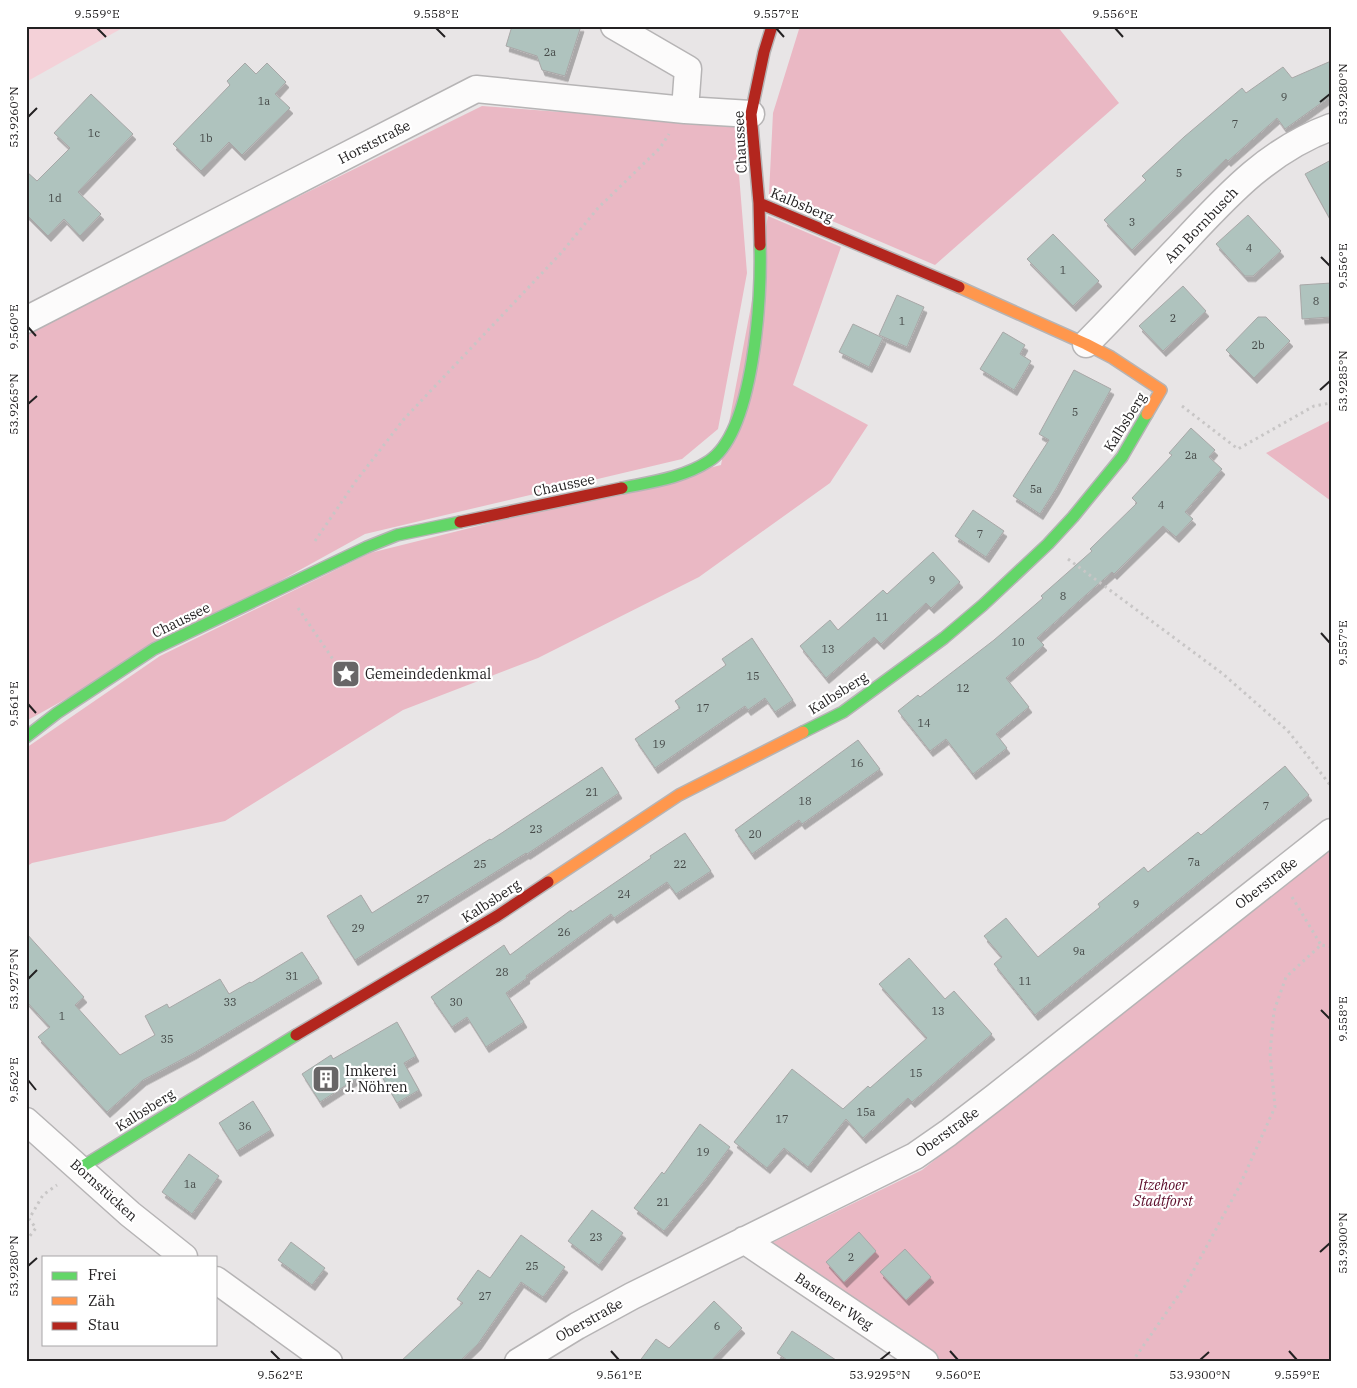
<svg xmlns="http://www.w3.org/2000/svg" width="1357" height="1388" font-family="'IBM Plex Serif',serif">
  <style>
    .green { fill: #f4d1d8 }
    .forest { fill: #eab8c4 }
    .building { fill: #afc3be; stroke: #a8a7a7; filter: url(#shadow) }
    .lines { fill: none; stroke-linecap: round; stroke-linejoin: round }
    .street-casing { stroke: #b6b4b5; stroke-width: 29 }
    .fast-casing { stroke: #b6b4b5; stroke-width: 14 }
    .slow-casing { stroke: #b6b4b5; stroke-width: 14 }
    .jam-casing { stroke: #b6b4b5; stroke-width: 14 }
    .path { stroke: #c8c6c6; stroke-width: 3; stroke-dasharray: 2.5 4; stroke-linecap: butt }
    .street { stroke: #fcfbfb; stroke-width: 26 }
    .fast { stroke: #63d668; stroke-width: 11 }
    .slow { stroke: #ff974d; stroke-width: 11 }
    .jam { stroke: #b3261e; stroke-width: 11 }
    .ticks { fill: none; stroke: #232122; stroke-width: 2 }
    .labels { text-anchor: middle; stroke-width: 4.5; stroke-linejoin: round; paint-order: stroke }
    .number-label { font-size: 11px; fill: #464a49 }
    .street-label { font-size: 14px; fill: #232122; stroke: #fff }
    .poi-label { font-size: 14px; fill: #232122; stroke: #fff; text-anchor: start }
    .park-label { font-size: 14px; font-style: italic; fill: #5c0d2a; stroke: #fff }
    .neatline { fill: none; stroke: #232122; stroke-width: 2 }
    .ticks-label { font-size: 12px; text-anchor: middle; fill: #232122 }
  </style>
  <defs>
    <filter id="shadow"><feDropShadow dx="3" dy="5.5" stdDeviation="0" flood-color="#0004"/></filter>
  </defs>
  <rect width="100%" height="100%" fill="#e8e5e6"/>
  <path class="green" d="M26,26H126L26,82Z"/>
  <path class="forest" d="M800,26H1057L1119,103L935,265L769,194L773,113Z
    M482,106L735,125L747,273L718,429L682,459L365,534L26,721V331Z
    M768,216L841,247L793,385L868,425L830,483L699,577L538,658L403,710L225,821L32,863L26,867V748L160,656L370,553L721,465Z
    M1331,420V501L1266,453Z
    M1331,848V1362H932L761,1248L922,1170Z"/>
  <path class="building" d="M512,26H581L565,76L542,70L537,56L506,46Z
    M1331,61V96L1285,129L1277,118L1228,161L1226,159L1132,250L1104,220L1146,180L1142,176L1184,137L1242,88L1246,93L1283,67L1292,78Z
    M245,63L256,74L267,63L286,82L275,94L290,108L242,155L229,142L201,171L173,144L230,85L227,81Z
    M91,94L133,134L78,192L101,214L80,236L64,219L48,236L26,214V171L37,181L70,148L54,133Z
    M1331,160V221L1305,174Z
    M1248,215L1281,251L1253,276H1245L1216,244Z
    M1053,234L1099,281L1073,306L1027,259Z
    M1331,283V317L1302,319L1300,285Z
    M1183,286L1206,311L1163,351L1139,326Z
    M897,295L924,307L907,347L879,335Z
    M1258,317H1266L1290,341L1254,378L1226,350Z
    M853,324L883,338L869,367L839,352Z
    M1003,332L1025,345L1020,354L1031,361L1014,390L980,369Z
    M1074,370L1111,389L1056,489L1040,514L1013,496L1049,440L1039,434Z
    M1191,428L1215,450L1209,457L1222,469L1185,512L1193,519L1176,537L1163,526L1114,574L1112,572L1037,638L1044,645L1006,678L1029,707L996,734L1007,748L973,774L946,739L930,751L898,711L918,695L920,697L994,640L1043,598L1041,596L1092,551L1090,549L1137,503L1132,498L1172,455L1169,453Z
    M973,510L1004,531L986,557L955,536Z
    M933,552L960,582L931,608L926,603L881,644L874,637L826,678L800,646L830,620L838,630L883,590L887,594Z
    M752,638L793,700L775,712L765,698L748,710L745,706L655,768L635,739L680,708L675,701L726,665L722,659Z
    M858,740L880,769L802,824L799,820L752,854L735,830Z
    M1285,766L1309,795L1035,1015L994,964L1002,957L984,936L1006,918L1038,957L1100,907L1098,904L1144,867L1148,872L1198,832L1201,835Z
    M602,767L619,793L527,854L526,853L355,960L327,916L361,895L372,913L490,839L491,840Z
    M685,833L711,871L676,894L667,882L614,918L611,914L526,976L527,978L506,993L524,1022L486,1047L467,1017L452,1027L431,997L504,945L510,955L571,910L572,912L651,858L650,856Z
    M26,933L84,997L75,1005L120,1055L155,1035L145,1016L167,1004L169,1008L220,979L229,994L250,982L251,983L302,952L319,978L194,1053L143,1080L107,1112L38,1037L50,1027L26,1001Z
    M909,958L945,999L954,991L992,1034L912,1102L908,1098L863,1138L846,1119L808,1167L784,1148L767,1168L734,1142L792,1069L843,1109L868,1086L870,1088L927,1038L879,984Z
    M397,1022L416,1056L404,1063L419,1090L397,1103L376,1066L320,1102L302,1074L331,1055L333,1059Z
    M253,1101L271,1130L237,1151L219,1123Z
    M700,1124L730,1147L706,1179L664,1231L634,1208L662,1172L664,1174Z
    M189,1154L219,1176L192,1214L162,1192Z
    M592,1210L623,1233L599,1265L568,1241Z
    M859,1232L876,1251L844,1282L826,1262Z
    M521,1235L565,1267L543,1297L521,1282L478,1344L459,1362H400L463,1303L457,1299L478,1270L490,1278Z
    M291,1242L325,1268L312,1285L278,1260Z
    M905,1249L931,1277L906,1300L880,1272Z
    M714,1301L742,1328L710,1362H639L656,1339L669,1348Z
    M792,1331L839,1362H790L777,1353Z"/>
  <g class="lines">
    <defs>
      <path id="street" d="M614,26L688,69L685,110
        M26,320L476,89L685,110L751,114
        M1086,344C1118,312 1148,279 1179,247C1225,198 1266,151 1331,127
        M26,1121L130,1214L184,1257
        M744,1240L925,1362
        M216,1280L329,1362
        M518,1362L577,1326L632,1296L915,1156L948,1133L995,1097L1331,832"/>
      <path id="fast" d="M622,488C651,482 683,478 709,461C754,432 762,296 760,245
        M803,732L843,712L944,638L983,605L1048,544L1073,517L1122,457L1147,414
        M26,737L57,713L154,649L367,547L397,535L460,522
        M80,1168L296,1035"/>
      <path id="slow" d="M959,287L1086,344L1111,357L1161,390L1147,414
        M548,882L679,795L803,732"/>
      <path id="jam" d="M759,203L959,287
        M760,245L759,203L751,114L764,52L772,26
        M460,522L622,488
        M296,1035L497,916L548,882"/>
    </defs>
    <use href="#street" class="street-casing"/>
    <use href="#fast" class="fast-casing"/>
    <use href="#slow" class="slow-casing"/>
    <use href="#jam" class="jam-casing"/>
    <path class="path" d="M1182,406L1238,449L1314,406L1331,403
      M315,541L356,481L404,419L562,252L598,208L660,148L669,134
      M1068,559L1223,674L1288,731L1331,786
      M298,608L339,668
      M1292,897L1321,945
      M26,1241L36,1228L29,1219L43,1195L57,1185
      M1132,1362L1185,1286L1239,1187L1275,1107L1270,1053L1274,1011L1286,977L1321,945L1331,947"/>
    <use href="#street" class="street"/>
    <use href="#fast" class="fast"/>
    <use href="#slow" class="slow"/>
    <use href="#jam" class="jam"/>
  </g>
  <path class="ticks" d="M97,28L106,37M436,28L445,37M776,28L784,37M1115,28L1123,37M1320,102L1330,94M28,117L37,108M1321,257L1330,266M28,327L36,336M1320,390L1330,381M28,404L37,396M1321,633L1330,643M28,704L36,713M28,979L37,970M1321,1010L1330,1019M28,1080L36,1090M1320,1252L1330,1243M28,1266L37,1258M271,1351L280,1360M611,1351L619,1360M950,1351L958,1360M1289,1351L1297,1360M880,1360L890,1352M1200,1360L1209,1352"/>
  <defs>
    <symbol id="sight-square" viewBox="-11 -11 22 22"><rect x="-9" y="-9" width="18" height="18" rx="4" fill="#686667" stroke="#fff"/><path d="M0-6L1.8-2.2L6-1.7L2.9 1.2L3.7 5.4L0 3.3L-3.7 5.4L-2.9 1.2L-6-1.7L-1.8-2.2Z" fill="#fff"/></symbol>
    <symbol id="building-square" viewBox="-11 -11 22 22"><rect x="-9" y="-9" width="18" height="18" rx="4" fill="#686667" stroke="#fff"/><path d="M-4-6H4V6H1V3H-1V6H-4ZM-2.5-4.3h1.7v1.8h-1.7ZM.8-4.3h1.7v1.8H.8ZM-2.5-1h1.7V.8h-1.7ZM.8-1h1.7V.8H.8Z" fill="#fff"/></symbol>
  </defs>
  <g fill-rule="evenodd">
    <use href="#sight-square" x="330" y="658" width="32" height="32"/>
    <use href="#building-square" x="310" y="1063" width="32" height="32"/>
  </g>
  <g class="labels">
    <g class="number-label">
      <text x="550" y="56">2a</text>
      <text x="1284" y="101">9</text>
      <text x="264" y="105">1a</text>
      <text x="1235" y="128">7</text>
      <text x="94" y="137">1c</text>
      <text x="206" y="142">1b</text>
      <text x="1179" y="177">5</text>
      <text x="55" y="202">1d</text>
      <text x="1132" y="226">3</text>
      <text x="1249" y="252">4</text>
      <text x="1063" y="274">1</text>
      <text x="1316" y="305">8</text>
      <text x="1173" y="322">2</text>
      <text x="902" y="325">1</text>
      <text x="1258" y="349">2b</text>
      <text x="1075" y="416">5</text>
      <text x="1191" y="459">2a</text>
      <text x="1036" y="493">5a</text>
      <text x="1161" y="509">4</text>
      <text x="980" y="538">7</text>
      <text x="932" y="584">9</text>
      <text x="1063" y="600">8</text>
      <text x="882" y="621">11</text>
      <text x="1018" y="646">10</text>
      <text x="828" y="653">13</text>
      <text x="753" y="680">15</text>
      <text x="963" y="692">12</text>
      <text x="703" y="712">17</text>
      <text x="924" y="727">14</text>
      <text x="659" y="748">19</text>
      <text x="857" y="767">16</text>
      <text x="592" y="796">21</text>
      <text x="805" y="805">18</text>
      <text x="1266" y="810">7</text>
      <text x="536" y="833">23</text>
      <text x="755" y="838">20</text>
      <text x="1194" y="866">7a</text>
      <text x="480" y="868">25</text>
      <text x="680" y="868">22</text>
      <text x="624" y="898">24</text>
      <text x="423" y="903">27</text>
      <text x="1136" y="908">9</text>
      <text x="358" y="932">29</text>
      <text x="564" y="936">26</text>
      <text x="1079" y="955">9a</text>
      <text x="502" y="976">28</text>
      <text x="292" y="980">31</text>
      <text x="1025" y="985">11</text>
      <text x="230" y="1006">33</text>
      <text x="456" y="1006">30</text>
      <text x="938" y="1015">13</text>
      <text x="62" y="1020">1</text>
      <text x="167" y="1043">35</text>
      <text x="916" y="1077">15</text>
      <text x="866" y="1116">15a</text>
      <text x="782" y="1123">17</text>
      <text x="245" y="1130">36</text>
      <text x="703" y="1156">19</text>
      <text x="190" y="1188">1a</text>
      <text x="663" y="1206">21</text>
      <text x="596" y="1241">23</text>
      <text x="851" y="1261">2</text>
      <text x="532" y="1270">25</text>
      <text x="485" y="1300">27</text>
      <text x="717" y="1330">6</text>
    </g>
    <g class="street-label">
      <text transform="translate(374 142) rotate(-27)" y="5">Horststraße</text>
      <text transform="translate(740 142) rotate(-93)" y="5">Chaussee</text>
      <text transform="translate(802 205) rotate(23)" y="5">Kalbsberg</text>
      <text transform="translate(1201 225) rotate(-46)" y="5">Am Bornbusch</text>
      <text transform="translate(1125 422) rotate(-58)" y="5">Kalbsberg</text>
      <text transform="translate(564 485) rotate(-12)" y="5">Chaussee</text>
      <text transform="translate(181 620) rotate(-26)" y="5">Chaussee</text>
      <text transform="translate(838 693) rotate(-32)" y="5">Kalbsberg</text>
      <text transform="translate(1266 883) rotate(-38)" y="5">Oberstraße</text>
      <text transform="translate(491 901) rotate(-33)" y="5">Kalbsberg</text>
      <text transform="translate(145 1110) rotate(-32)" y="5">Kalbsberg</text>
      <text transform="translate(947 1132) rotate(-36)" y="5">Oberstraße</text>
      <text transform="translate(104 1190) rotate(42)" y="5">Bornstücken</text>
      <text transform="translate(834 1301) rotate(34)" y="5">Bastener Weg</text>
      <text transform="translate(589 1320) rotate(-29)" y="5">Oberstraße</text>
    </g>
    <g class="poi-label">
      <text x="365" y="679">Gemeindedenkmal</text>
      <text x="345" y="1076">Imkerei<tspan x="345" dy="16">J. Nöhren</tspan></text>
    </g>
    <g class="park-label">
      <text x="1163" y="1190">Itzehoer<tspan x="1163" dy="16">Stadtforst</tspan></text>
    </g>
  </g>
  <rect width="1357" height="1388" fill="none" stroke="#ffffff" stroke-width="55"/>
  <rect x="42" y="1256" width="175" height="90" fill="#ffffff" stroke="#a7a6a7"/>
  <rect x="52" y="1272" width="25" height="8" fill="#63d668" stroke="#a7a6a7"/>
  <text x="88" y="1280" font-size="15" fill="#232122">Frei</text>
  <rect x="52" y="1297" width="25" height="8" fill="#ff974d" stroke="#a7a6a7"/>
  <text x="88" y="1306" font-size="15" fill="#232122">Zäh</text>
  <rect x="52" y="1322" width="25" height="8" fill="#b3261e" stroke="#a7a6a7"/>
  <text x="88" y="1330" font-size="15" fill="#232122">Stau</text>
  <rect x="28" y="28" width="1302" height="1332" class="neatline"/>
  <g class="ticks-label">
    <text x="97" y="18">9.559°E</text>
    <text x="436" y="18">9.558°E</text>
    <text x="776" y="18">9.557°E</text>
    <text x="1115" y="18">9.556°E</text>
    <text transform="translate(1343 94) rotate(-90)" y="4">53.9280°N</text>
    <text transform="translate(14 117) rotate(-90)" y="4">53.9260°N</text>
    <text transform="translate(1343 266) rotate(-90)" y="4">9.556°E</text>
    <text transform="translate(14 327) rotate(-90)" y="4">9.560°E</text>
    <text transform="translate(1343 381) rotate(-90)" y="4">53.9285°N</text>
    <text transform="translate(14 404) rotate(-90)" y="4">53.9265°N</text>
    <text transform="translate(1343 643) rotate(-90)" y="4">9.557°E</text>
    <text transform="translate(14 704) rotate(-90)" y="4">9.561°E</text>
    <text transform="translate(14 979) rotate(-90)" y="4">53.9275°N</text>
    <text transform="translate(1343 1019) rotate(-90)" y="4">9.558°E</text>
    <text transform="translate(14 1080) rotate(-90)" y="4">9.562°E</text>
    <text transform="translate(1343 1243) rotate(-90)" y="4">53.9300°N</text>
    <text transform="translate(14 1266) rotate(-90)" y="4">53.9280°N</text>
    <text x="280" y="1379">9.562°E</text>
    <text x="619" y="1379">9.561°E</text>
    <text x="880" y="1379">53.9295°N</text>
    <text x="958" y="1379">9.560°E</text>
    <text x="1200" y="1379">53.9300°N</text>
    <text x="1297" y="1379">9.559°E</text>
  </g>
</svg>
